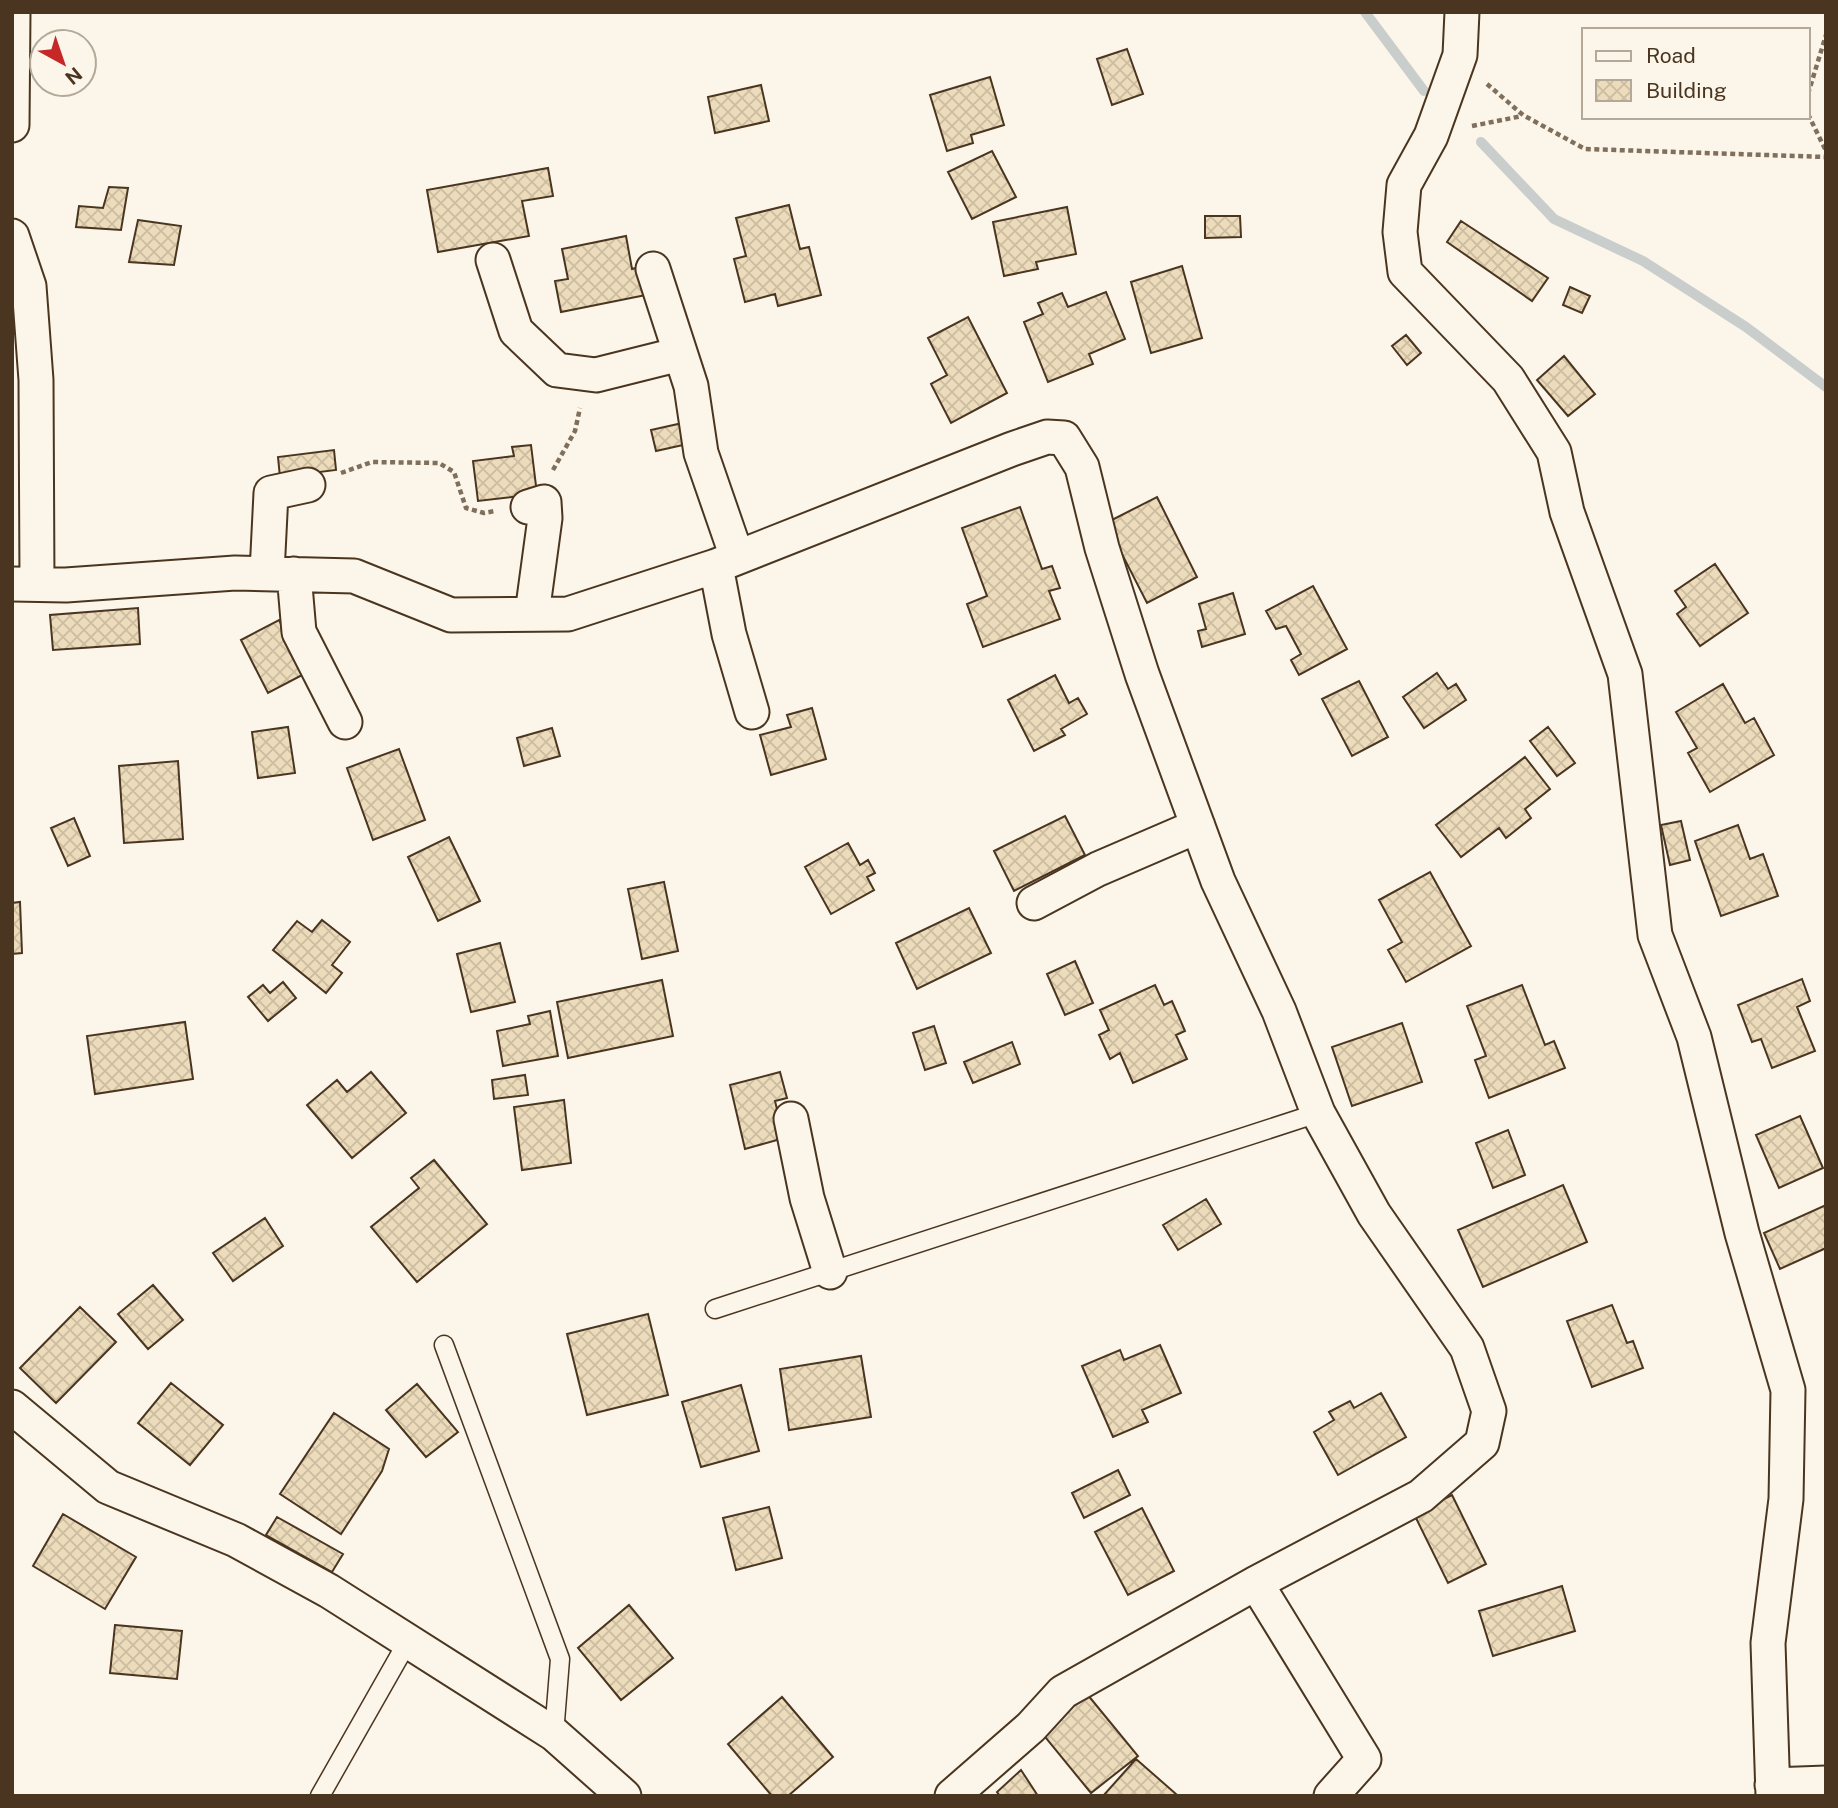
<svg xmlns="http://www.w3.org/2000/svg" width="1838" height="1808" font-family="'Public Sans',sans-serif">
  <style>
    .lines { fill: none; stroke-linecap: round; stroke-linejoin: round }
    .stream { stroke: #c9cecd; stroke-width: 10 }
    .building { fill: url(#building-cross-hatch); stroke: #4a3520; stroke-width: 2 }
    .lane-casing { stroke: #4a3520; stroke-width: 21 }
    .street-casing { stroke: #4a3520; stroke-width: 37 }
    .path { stroke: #7f6f5c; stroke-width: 4.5; stroke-dasharray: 5 3.5; stroke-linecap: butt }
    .lane { stroke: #fbf6e9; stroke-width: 18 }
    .street { stroke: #fbf6e9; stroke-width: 33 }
  </style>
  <defs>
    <pattern id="building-cross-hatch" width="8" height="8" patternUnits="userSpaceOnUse" patternTransform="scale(1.75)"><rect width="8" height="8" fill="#ecdcbc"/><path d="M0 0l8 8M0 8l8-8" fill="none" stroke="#ccbda1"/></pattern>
  </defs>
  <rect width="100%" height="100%" fill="#fbf6e9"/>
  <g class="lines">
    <path class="stream" d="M1365,12L1424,91
      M1481,142L1554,219L1643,261L1746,327L1826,387"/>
  </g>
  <path class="building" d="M1127,49L1143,94L1112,105L1097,59Z
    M990,77L1004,125L971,135L973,143L947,151L930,95Z
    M761,85L769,121L715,133L708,97Z
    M992,151L1016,197L972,219L948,172Z
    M548,168L553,196L522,201L529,236L438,252L427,190Z
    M109,187L128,188L121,230L76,227L79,206L103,208Z
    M789,205L800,249L809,247L821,295L778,306L775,294L745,302L734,259L746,256L736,218Z
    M1067,207L1076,254L1036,262L1038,269L1004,276L993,222Z
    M1205,216H1240L1241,237L1205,238Z
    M138,220L181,226L174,265L129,262Z
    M1461,221L1548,278L1532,301L1447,242Z
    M626,236L632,269L640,267L646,295L561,312L555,281L568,279L562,249Z
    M1182,266L1202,338L1151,353L1131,282Z
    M1570,287L1590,296L1582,313L1563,305Z
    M1106,292L1125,339L1089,354L1093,364L1048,382L1024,322L1043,314L1038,303L1062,293L1068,307Z
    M968,317L1007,393L951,423L931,384L947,375L928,338Z
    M1406,335L1421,353L1407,365L1392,346Z
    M1564,356L1595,394L1568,416L1537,380Z
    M687,422L692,443L656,451L651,430Z
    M531,445L537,494L478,501L473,461L514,456L512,447Z
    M334,450L336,470L280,477L278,457Z
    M1157,497L1197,577L1147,603L1106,523Z
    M1020,507L1042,569L1052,566L1060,588L1049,591L1060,619L983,647L967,604L987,596L962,528Z
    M1715,564L1748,613L1700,646L1677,614L1686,607L1675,591Z
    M1313,586L1347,649L1299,675L1291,660L1301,654L1286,626L1276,629L1266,611Z
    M1233,593L1245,634L1202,647L1198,631L1206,629L1199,604Z
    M138,608L140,644L53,650L50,615Z
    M279,620L306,673L268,693L241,640Z
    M1437,673L1448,689L1456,684L1466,700L1424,728L1403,697Z
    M1055,675L1069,703L1078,698L1087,714L1061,729L1065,735L1034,751L1008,700Z
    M1359,681L1388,737L1352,756L1322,699Z
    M1723,684L1745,723L1754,718L1774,755L1710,792L1688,753L1697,748L1676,712Z
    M812,708L826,759L771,775L760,735L791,727L787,715Z
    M288,727L295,773L258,778L252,732Z
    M1548,727L1575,763L1557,776L1530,741Z
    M552,728L560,756L524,766L517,738Z
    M399,749L425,820L373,840L347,768Z
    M1525,757L1550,789L1525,809L1531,818L1506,838L1499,828L1461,857L1436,825Z
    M178,761L183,839L124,843L119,766Z
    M1065,816L1085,855L1014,891L994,851Z
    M74,818L90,856L68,866L51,828Z
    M1681,821L1690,860L1670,865L1661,825Z
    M1738,825L1750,859L1763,854L1778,896L1721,916L1695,841Z
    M449,837L480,901L438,921L408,857Z
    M848,843L860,865L868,860L875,873L867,877L874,890L831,914L805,867Z
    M1430,872L1471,946L1406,982L1388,950L1402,942L1379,900Z
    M664,882L678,951L642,959L628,889Z
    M20,902L22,953L12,954V903Z
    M969,908L991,953L917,989L896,943Z
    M322,920L350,942L332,965L342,973L326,993L273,950L297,921L312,932Z
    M500,943L515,1002L471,1012L457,954Z
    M1075,961L1093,1003L1065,1015L1047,974Z
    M1802,979L1810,1001L1797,1007L1815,1051L1772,1068L1761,1039L1752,1042L1738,1005Z
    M662,980L673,1036L568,1058L557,1002Z
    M283,982L296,998L268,1021L248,997L263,985L270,993Z
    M1155,985L1164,1005L1172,1001L1185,1031L1176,1035L1187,1059L1133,1083L1120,1053L1110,1059L1099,1035L1109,1030L1100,1010Z
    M1522,985L1545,1045L1554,1041L1565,1068L1489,1098L1475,1060L1486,1056L1467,1006Z
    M550,1011L558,1056L503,1066L497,1031L530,1024L528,1016Z
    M185,1022L193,1079L95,1094L87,1036Z
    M1402,1023L1422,1082L1352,1106L1332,1047Z
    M934,1026L946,1063L925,1070L913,1033Z
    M1012,1042L1020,1064L973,1083L964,1062Z
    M371,1072L406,1113L352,1158L307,1105L337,1080L347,1092Z
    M780,1072L787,1098L775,1101L784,1138L745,1149L730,1085Z
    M525,1075L528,1095L494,1099L492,1080Z
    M564,1100L571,1163L522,1170L514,1107Z
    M1800,1116L1823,1168L1779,1188L1756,1135Z
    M1508,1130L1525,1175L1493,1188L1476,1143Z
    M434,1160L487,1224L417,1282L371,1227L419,1188L411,1178Z
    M1563,1185L1587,1242L1483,1287L1458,1230Z
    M1206,1199L1221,1224L1178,1250L1163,1225Z
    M1826,1205V1248L1780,1269L1764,1233Z
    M265,1218L283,1246L233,1281L213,1253Z
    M153,1285L183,1320L148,1349L118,1314Z
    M1612,1305L1627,1343L1633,1341L1643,1368L1592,1387L1567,1321Z
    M80,1307L116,1342L56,1403L20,1368Z
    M648,1314L668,1395L587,1415L567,1334Z
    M1160,1345L1181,1393L1142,1410L1148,1422L1113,1437L1082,1366L1120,1350L1124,1360Z
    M861,1356L871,1417L789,1430L780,1369Z
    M171,1383L223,1425L190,1465L138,1423Z
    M417,1384L458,1432L426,1457L386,1410Z
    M741,1385L759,1451L701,1467L682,1402Z
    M1381,1393L1406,1437L1338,1475L1314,1432L1334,1420L1329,1412L1350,1401L1354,1408Z
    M334,1413L389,1449L382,1471L341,1534L280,1494Z
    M1118,1470L1130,1495L1084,1518L1072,1493Z
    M1452,1495L1486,1564L1448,1583L1414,1514Z
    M769,1507L782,1558L736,1570L723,1518Z
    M1142,1508L1174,1571L1128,1595L1095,1532Z
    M63,1514L136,1557L105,1609L33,1566Z
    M277,1517L343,1554L332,1572L266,1535Z
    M1562,1586L1575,1631L1493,1656L1479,1611Z
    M629,1605L673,1658L621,1700L578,1648Z
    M115,1625L182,1631L177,1679L110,1673Z
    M1087,1694L1138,1756L1091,1793L1041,1732Z
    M782,1697L833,1757L788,1796H772L728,1744Z
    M1136,1759L1176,1794L1174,1796H1103Z
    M1021,1770L1038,1796H1000L997,1792Z"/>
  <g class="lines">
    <defs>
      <path id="lane" d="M715,1309L1318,1113
        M444,1345L560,1659L554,1734
        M320,1796L408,1641"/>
      <path id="street" d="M1462,12L1460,55L1431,136L1404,185L1400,232L1405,272L1508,379L1554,452L1567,512L1625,674L1655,935L1694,1037L1742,1233L1788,1390L1786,1499L1768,1643L1773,1796
        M12,125L13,12
        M12,236L29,286L36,380L37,584
        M493,260L516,331L557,370L596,375L680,354
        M653,269L691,386L701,453L737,557
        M528,507L544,502L545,518L532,614
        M716,566L729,634L752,712
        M267,573L271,493L308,485
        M294,574L299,632L345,722
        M12,584L66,585L235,573L354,576L451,615L568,614L716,566L1012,449L1047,437L1064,438L1082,467L1102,548L1142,674L1218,881L1279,1011L1318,1113L1374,1214L1467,1348L1489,1411L1482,1443L1421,1496L1256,1583L1063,1692L1031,1727L952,1796
        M1034,903L1098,869L1198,826
        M791,1119L807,1198L830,1272
        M12,1407L108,1487L236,1540L329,1591L554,1734L624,1796
        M1256,1583L1364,1759L1331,1796
        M1772,1785L1826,1783"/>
    </defs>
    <use href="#lane" class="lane-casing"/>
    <use href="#street" class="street-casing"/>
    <path class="path" d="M1487,84L1523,115L1585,149L1826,157
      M1808,94L1826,35
      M1808,114L1826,151
      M1472,126L1522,116
      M553,470L575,431L580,408
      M341,473L372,462L439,463L454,472L466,508L484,513L495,511"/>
    <use href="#lane" class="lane"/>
    <use href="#street" class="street"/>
  </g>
  <rect width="1838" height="1808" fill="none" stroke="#4a3520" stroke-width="28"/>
  <rect x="1582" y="28" width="228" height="91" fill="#fbf6e9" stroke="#b4a999" stroke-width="2"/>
  <rect x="1596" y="51" width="35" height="10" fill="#fbf6e9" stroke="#b4a999" stroke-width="2"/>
  <text x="1646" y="63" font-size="21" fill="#4a3520">Road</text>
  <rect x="1596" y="80" width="35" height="21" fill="url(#building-cross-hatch)" stroke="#b4a999" stroke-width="2"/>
  <text x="1646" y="98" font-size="21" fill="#4a3520">Building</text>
  <g transform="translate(63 63) rotate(140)"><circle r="33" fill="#fbf6e9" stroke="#b4a999" stroke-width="2"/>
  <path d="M0-5L12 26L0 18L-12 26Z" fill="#c62828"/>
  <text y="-10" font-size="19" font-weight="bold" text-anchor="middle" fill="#4a3520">N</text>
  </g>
</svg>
